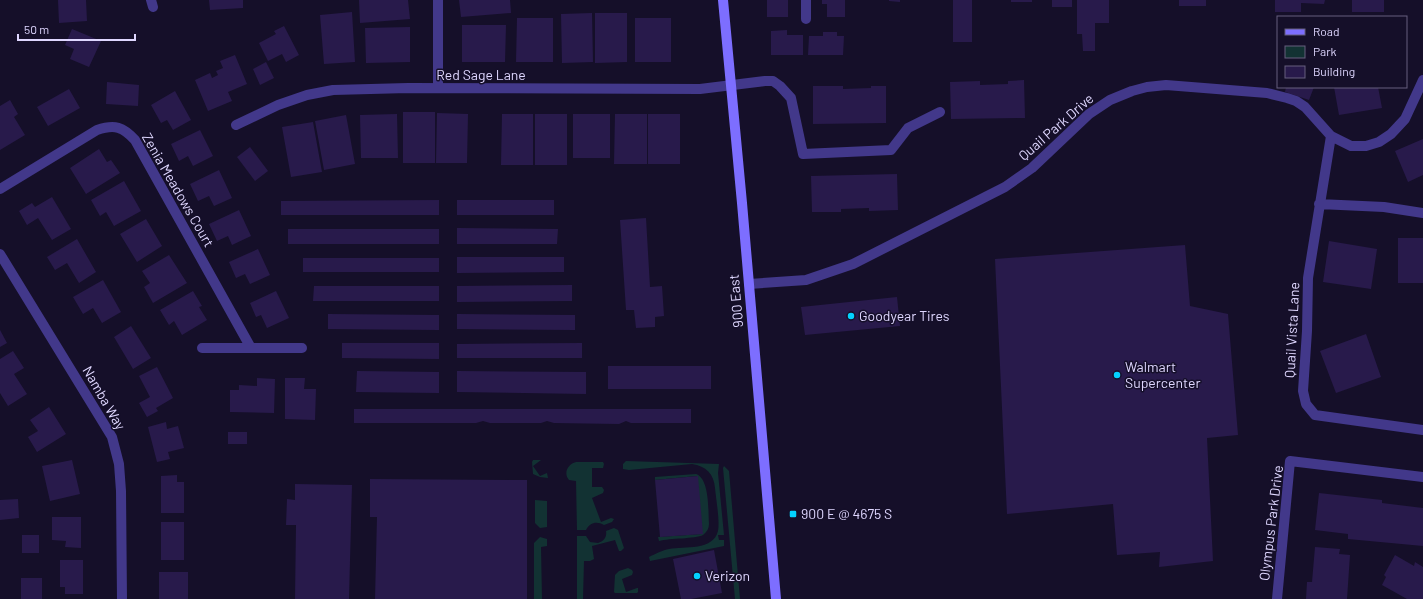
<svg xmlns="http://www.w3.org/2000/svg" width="1423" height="599" font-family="Barlow,sans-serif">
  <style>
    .green { fill: #123233 }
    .building { fill: #281a4b }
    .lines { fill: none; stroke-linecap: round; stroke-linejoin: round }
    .street { stroke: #42388a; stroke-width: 10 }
    .secondary { stroke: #7d6eff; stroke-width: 10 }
    .poi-dot { fill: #03d2ff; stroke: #150f29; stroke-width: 1.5 }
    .labels { text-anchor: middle; stroke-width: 3; stroke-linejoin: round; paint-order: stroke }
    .street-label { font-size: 14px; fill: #dfd7ff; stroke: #150f29 }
    .poi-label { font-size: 14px; fill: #dfd7ff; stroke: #150f29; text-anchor: start }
  </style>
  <rect width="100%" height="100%" fill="#150f29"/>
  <path class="green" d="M533,460H541L533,466L540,476L547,473L548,478L540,477L533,474L532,462Z
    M626,461L719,464L718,473L724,535H718L719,540H724V546L650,561L649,557C655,554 663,550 669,549C685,546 713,551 718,531C720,521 716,499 715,488C714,474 706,466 692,464L629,470L623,469V464Z
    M576,462H603L604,464L603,468H592V487H602L604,490L603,493L592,498L601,522L611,518L614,519L612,522L604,525C597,521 590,522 586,530H577L576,481L569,480C563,473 568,464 576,462Z
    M724,466L729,471L740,599H735L723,468Z
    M696,474C710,479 708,511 709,524C709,528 707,532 703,535C695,539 670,538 659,541L658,537L702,534L697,476L655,480V477Z
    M535,500L547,501V527L540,528L535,523Z
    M614,528L618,530L624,548L621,551H619L615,540L592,546L594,559L590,561H584L583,599H577V536H586L590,542L598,543C604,541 607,537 606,531Z
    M540,537L547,539V546L541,547L542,599H534V543Z
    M628,568L632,570L633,572L632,575L622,579L626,592L637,588H638V592L637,593H615L614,592L615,575L619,571Z"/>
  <path class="building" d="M58,0H86L87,21L59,23Z
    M209,0H243V8L210,10Z
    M359,0H408L410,19L360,23Z
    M459,0H510L511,13L461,17Z
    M767,0H788V17H767Z
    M822,0H845V17H827V4H822Z
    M889,0H900V2L889,1Z
    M953,0H972V42H953Z
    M1011,0H1032V2H1011Z
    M1052,0H1072V7H1052Z
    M1077,0H1109V23H1095V51H1083L1082,34H1077Z
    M1179,0H1206V6H1179Z
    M1275,0H1325L1324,4L1301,3V12H1275Z
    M1352,0H1384V12H1352Z
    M352,12L355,62L324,64L320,15Z
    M592,13L593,62L562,63L561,14Z
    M595,13H627V62L595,63Z
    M517,18H553V62H516Z
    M635,18H671V62H635Z
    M462,25H506L505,62H462Z
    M284,26L299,55L286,62L282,54L268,61L259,43L276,34L274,31Z
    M410,27V62L366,63L365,28Z
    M72,29L101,41L89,67L70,59L74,49L65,45Z
    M787,30V35H803V55H771V31Z
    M823,32H837V36H844L843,55H808L809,36H823Z
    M235,55L247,84L228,92L232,101L208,111L195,80L210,73L212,78L218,75L216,71L223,68L220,61Z
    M266,62L274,78L260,85L253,69Z
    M1024,80L1025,118L951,119L950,82L980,81V85L1008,84V81Z
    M107,82L139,85L138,106L106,104Z
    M813,86H843V89L871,88V86H886V123L813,124Z
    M1286,87H1314L1309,100L1285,92Z
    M1334,87H1378L1382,108L1339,115Z
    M69,89L80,108L48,126L37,107Z
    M175,91L191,120L173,130L167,120L161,123L151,105Z
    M10,100L18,114L14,117L25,135L0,150V106Z
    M403,112H435V163H403Z
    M437,113L468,114L467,163H436Z
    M397,114L398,158H361L360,115Z
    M502,114H533V165H501Z
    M535,114H567V165H535Z
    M573,114H610V158H573Z
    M615,114H647V164H614Z
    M648,114H680V164H648Z
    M346,115L355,164L324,170L315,121Z
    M313,122L322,172L291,177L282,127Z
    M200,130L213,156L193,166L188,156L179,161L171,144Z
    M1423,139V175L1408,182L1395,151Z
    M250,147L268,171L255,181L237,157Z
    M99,149L107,162L111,160L120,173L86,194L70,168Z
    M219,170L232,198L214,206L209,196L198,201L190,184Z
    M897,174L898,210L869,211V208L841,209V212H812L811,176Z
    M124,181L141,211L114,226L106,212L100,216L91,200Z
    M52,197L71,229L52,240L38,218L27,225L19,211L32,203L35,207Z
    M439,200V215H281V201Z
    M457,200H554V215H457Z
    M239,210L251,236L232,245L228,236L217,241L209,224Z
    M646,218L650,287L662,286L664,316L655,317V327L636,328L634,310H626L620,220Z
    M146,219L162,246L137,262L120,234Z
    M457,228L558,229L557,244H457Z
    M288,229H439V244H288Z
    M1398,238H1423V283H1398Z
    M77,239L96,272L79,283L67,263L55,270L47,257Z
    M1329,241L1377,249L1371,289L1323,282Z
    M1185,245L1190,306L1228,314L1238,435L1207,438L1213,561L1159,567L1160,552L1117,555L1113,504L1007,514L995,259Z
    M258,249L270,275L250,284L245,274L236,278L229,262Z
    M169,255L187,283L153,303L144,287L150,283L142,271Z
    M457,257H564V272L457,273Z
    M303,258H439V272H303Z
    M103,280L121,312L102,323L93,308L83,314L73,297Z
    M572,285V301L457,302V286Z
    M314,286H439V301H313Z
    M193,291L202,306L199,307L207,320L182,335L174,321L169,325L160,310Z
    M276,291L289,318L267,328L261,315L256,317L250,303Z
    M897,297L900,326L805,335L801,307Z
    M328,314L439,315V330L328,329Z
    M457,314L575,315V330L457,329Z
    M131,326L151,358L133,369L114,337Z
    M0,330L7,343L0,347Z
    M1366,334L1381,377L1336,393L1320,351Z
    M342,343H439V359L342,358Z
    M582,343V358H457V344Z
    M13,351L24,368L14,374L27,394L8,406L0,393V359Z
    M608,366H711V389H608Z
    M157,367L173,398L156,408L158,411L147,417L139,403L150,397L139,376Z
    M357,371L439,372V393L356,392Z
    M457,371L586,372V394L457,392Z
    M257,378L275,379L274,413L230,412V390H239V385L257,386Z
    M285,378H305L304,389H316L315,420L285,419Z
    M49,407L66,434L37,452L28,437L38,431L30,420Z
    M354,409H691V423H631L626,421L619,424L554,423L547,421L541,423H490L483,421L476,423H354Z
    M166,422L167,429L178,426L184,448L168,452L170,459L157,462L148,427Z
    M228,432H247V444H228Z
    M72,460L80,494L50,501L42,466Z
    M177,475V482H184V513H161V476Z
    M698,476L703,534L660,537L655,480Z
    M370,479L527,480V599H375L377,517H370Z
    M295,484L352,485L349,599H295L296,525H286L287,499L295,500Z
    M1319,493L1382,500V503L1423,508V546L1348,539V534L1315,530Z
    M18,499L19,518L0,520V500Z
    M52,517H81V548L65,547L66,541L52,540Z
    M161,522H184V560H161Z
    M22,535H39V553H22Z
    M1315,547L1340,549L1339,554L1350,555L1347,599H1306L1307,582H1312Z
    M714,550L722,593L691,599H681L673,559Z
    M1395,555L1414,566L1415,562L1423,567V599H1407L1382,585L1386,577L1384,575Z
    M60,560H83V594H65V587H60Z
    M159,572H188V599H159Z
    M21,578H42V599H21Z"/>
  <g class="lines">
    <path class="street" d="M151,0L153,7
      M438,0V88
      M806,19V0
      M236,125L278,105L307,95L333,90L408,88L700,89L765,81H773L780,86L791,98L803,154L891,150L908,128L940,112
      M1331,136L1308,278L1307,331L1303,391L1306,404L1315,415L1423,430
      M0,189L97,130C115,124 123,127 135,140L251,348
      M1319,204L1384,207L1423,213
      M0,254L112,437L119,464L121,491L122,599
      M749,284L806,280L853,264L1005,187L1032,168L1089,114L1110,100L1132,91L1147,87L1166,85L1267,93L1287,98L1296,101L1305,107L1331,136L1351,146H1366L1379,142L1391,134L1405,119L1423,80
      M202,348H302
      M1277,599L1290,461L1423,477"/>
    <path class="secondary" d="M723,0L742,203L776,599"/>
  </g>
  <g class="poi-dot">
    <circle cx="851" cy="316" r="4"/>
    <circle cx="1117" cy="375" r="4"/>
    <rect x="789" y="510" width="8" height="8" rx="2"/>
    <circle cx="697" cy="576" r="4"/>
  </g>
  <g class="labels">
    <g class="street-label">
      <text x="481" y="80">Red Sage Lane</text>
      <text transform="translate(1056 127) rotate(-41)" y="5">Quail Park Drive</text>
      <text transform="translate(178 190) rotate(60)" y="5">Zenia Meadows Court</text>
      <text transform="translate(736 301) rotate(-95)" y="5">900 East</text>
      <text transform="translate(1292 330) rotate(-87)" y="5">Quail Vista Lane</text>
      <text transform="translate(104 398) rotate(60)" y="5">Namba Way</text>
      <text transform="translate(1271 523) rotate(-83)" y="5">Olympus Park Drive</text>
    </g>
    <g class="poi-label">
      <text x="859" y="321">Goodyear Tires</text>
      <text x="1125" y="372">Walmart<tspan x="1125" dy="16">Supercenter</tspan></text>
      <text x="801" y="519">900 E @ 4675 S</text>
      <text x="705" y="581">Verizon</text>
    </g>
  </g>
  <rect x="1277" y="16" width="130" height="72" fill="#150f29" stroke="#665f7f"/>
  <rect x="1285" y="29" width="20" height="6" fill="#7d6eff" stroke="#665f7f"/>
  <text x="1313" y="36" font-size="12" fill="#dfd7ff">Road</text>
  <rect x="1285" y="46" width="20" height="12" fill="#123233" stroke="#665f7f"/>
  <text x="1313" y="56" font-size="12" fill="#dfd7ff">Park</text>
  <rect x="1285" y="66" width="20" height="12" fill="#281a4b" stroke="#665f7f"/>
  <text x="1313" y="76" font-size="12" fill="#dfd7ff">Building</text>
  <path d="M18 34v6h117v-6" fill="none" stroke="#dfd7ff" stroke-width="2"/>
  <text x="24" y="34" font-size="12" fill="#dfd7ff" stroke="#150f29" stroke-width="3" paint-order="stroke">50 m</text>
</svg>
